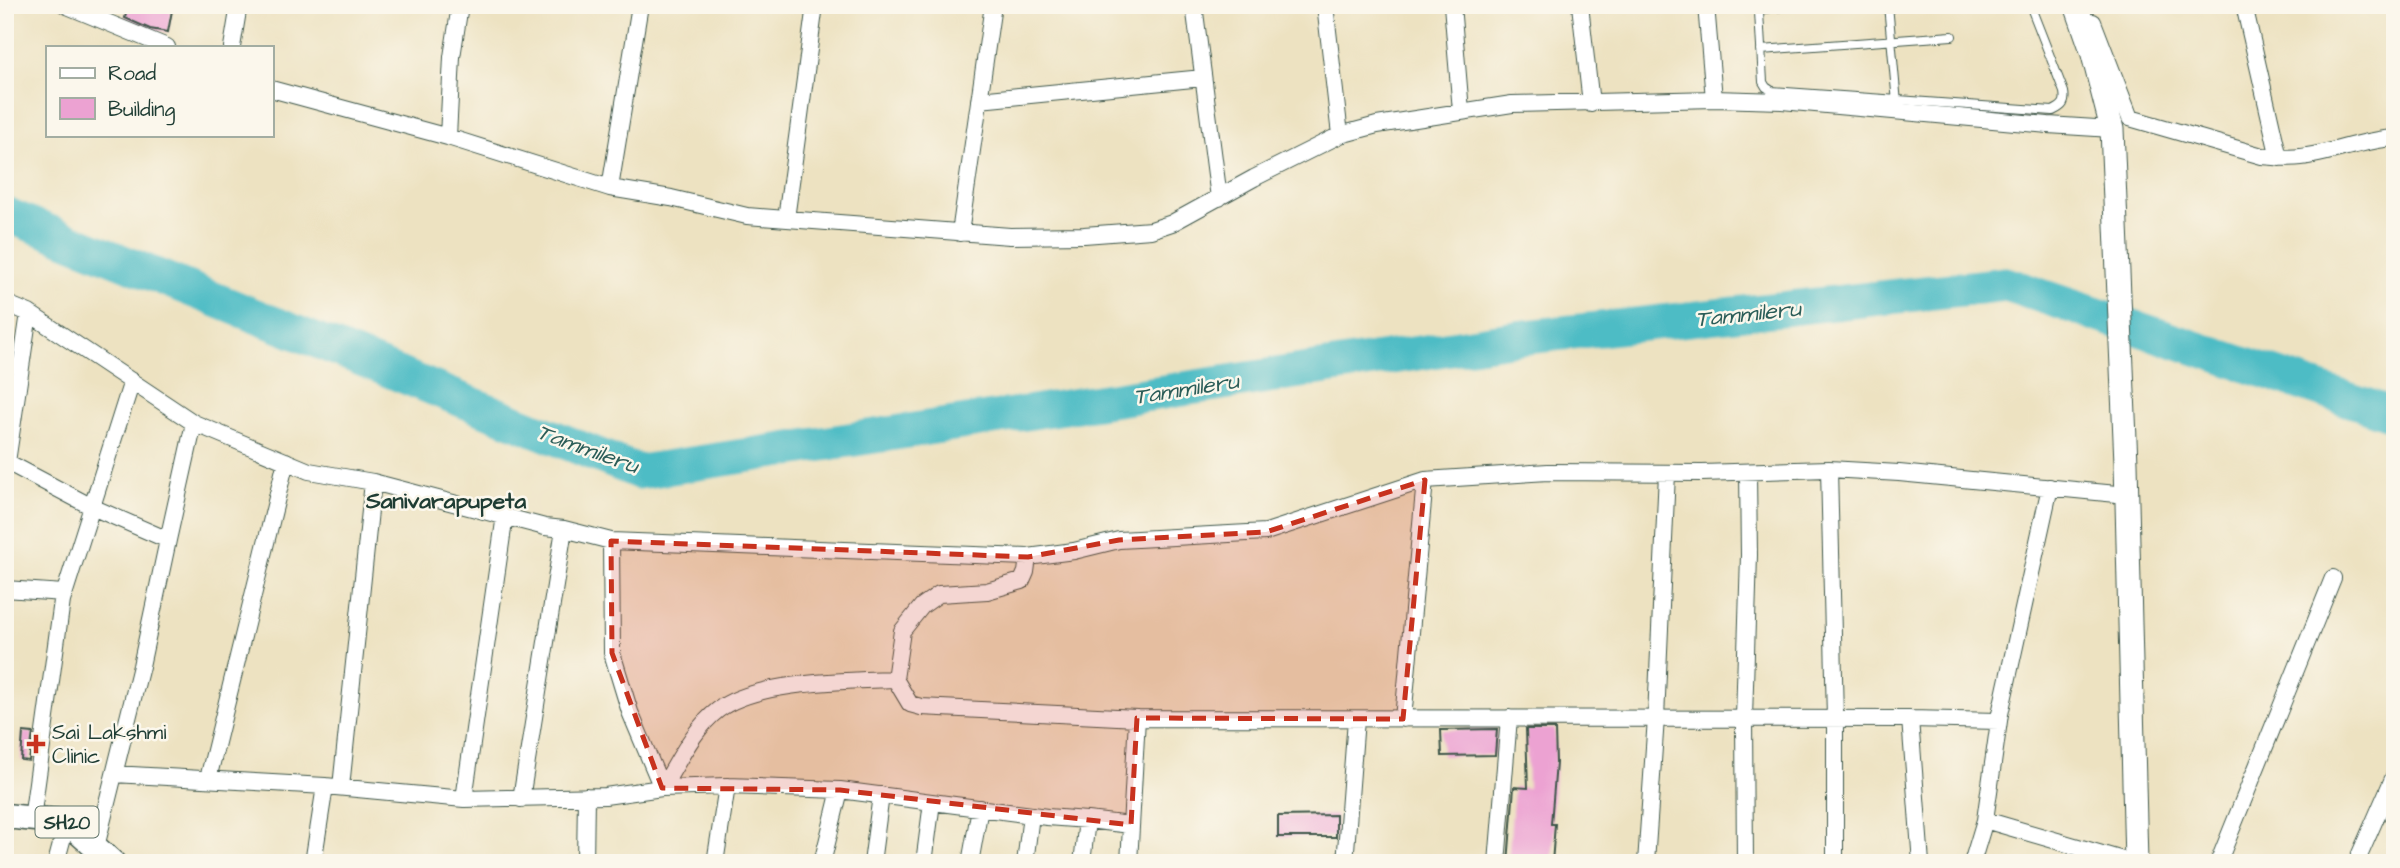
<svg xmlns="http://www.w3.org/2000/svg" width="2400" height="868" font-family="'Architects Daughter',sans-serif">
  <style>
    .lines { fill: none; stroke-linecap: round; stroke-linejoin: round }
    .river { stroke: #4ebcc5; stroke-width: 35 }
    .building { fill: #eca2d2 }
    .lane-casing { stroke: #3e5649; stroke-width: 10 }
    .street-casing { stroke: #3e5649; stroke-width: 18 }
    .secondary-casing { stroke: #3e5649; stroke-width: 25 }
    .primary-casing { stroke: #3e5649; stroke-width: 27 }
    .lane { stroke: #fff; stroke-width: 8 }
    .street { stroke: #fff; stroke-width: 16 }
    .secondary { stroke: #fff; stroke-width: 23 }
    .primary { stroke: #fff; stroke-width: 24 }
    .marked { fill: #c8321e; fill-opacity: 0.2; stroke: #c8321e; stroke-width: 5; stroke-dasharray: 14 9; stroke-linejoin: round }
    .poi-dot { fill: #c8321e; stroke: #fbf7ec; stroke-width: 2.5 }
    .labels { text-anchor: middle; stroke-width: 5; stroke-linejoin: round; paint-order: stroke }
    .shield { fill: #fbf7ec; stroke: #61756b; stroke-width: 2 }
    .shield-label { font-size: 19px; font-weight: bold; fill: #1f3d34 }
    .poi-label { font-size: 21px; fill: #1f3d34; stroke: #fbf7ec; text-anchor: start }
    .water-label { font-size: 23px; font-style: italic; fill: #2b5d58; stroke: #fbf7ec }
    .neighbourhood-label { font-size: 23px; font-weight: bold; fill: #1f3d34; stroke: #fbf7ec }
  </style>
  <rect width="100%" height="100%" fill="#fbf7ec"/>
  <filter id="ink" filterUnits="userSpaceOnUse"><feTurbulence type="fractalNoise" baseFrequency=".0143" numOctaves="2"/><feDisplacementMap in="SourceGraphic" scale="14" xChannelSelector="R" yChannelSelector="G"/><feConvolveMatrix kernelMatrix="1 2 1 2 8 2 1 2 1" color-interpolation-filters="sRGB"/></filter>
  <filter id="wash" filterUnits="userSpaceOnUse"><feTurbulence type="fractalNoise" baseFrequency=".00686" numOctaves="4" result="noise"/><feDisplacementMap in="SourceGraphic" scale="28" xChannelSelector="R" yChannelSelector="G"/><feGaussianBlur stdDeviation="1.57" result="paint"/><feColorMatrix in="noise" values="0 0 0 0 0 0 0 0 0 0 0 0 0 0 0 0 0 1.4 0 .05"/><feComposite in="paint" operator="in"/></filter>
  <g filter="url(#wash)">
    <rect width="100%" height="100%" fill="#ede2c1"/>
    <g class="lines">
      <path class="river" d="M5,214L639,472L1517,338L2006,284L2395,415"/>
    </g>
    <g id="blocks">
      <path class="building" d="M128,5H173L168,32L150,29L125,18Z
        M1497,729L1495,755L1442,756L1441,730Z
        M1526,729H1555L1556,763L1551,824H1555L1552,863H1508L1514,787L1528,788Z
        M23,732L33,733L29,761L21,760Z
        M1336,815V837H1278V816Z"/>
    </g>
  </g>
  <g filter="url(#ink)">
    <use href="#blocks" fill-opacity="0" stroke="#3e5649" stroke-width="2"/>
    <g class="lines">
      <defs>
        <path id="lane" d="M1800,5L1762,9L1759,12L1763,82L1766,87L1772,91L2053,111C2063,106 2066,103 2064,92L2030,5
          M1888,5L1897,103
          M1761,50L1952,36"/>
        <path id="street" d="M65,5L167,47
          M1194,5L1219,198
          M1325,5L1340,135
          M1452,5L1461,111
          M1580,5L1591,104
          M1706,5L1714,99
          M2244,5L2279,158
          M2093,22L2130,118L2262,156C2274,157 2288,159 2301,157C2333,153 2362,140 2395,138
          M232,47L239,5
          M271,89L448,137L610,188L640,5
          M979,100L1203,78
          M448,137L452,57L460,5
          M610,188L671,198L747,216L1010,236L1084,235L1151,230L1172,223L1254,178L1340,135L1377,125L1512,104L1714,99L1782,101L2048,125L2112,129
          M786,219L815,5
          M960,233L993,5
          M5,303L29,313L194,423L309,471L373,482L545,527L564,529L611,541L1028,557L1026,572L1022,581L987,591L939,594L922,606L902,631L895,679C848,681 755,681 718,710C693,729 678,763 662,788
          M5,461L92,507L168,540L141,666L96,847
          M7,462L29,313
          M1829,469L1835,718V863
          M168,540L194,423
          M611,541L612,653L630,712L662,788
          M1028,557L1074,551L1119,540L1266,532L1425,480L1548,472L1702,473L1829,469L1899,473L2127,495
          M5,589L64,593
          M895,679L910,704L921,707L1137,718L1910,719L1999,721
          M1403,719L1425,480
          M1910,719L1921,863
          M114,774L325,786L464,799L605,796L662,788L727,786L840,790L1047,817L1087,820L1082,863
          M208,779L286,461
          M341,787L373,482
          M464,799L505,515
          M521,799L564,529
          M32,819L62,601L132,381
          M1087,820L1131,825
          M1985,820L2133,863
          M56,863L67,822
          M313,863L325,786
          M585,863L586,796
          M715,863L727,786
          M822,863L840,790
          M872,863L881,795
          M924,863L932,802
          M970,863L980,808
          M1025,863L1031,815
          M1129,863L1137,718
          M1345,863L1356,719
          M1497,863L1509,718
          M1646,863L1656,718L1667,473
          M1745,863L1744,718L1749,555L1748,472
          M1972,863L1985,820L2000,714L2050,487
          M2218,863L2333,578
          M2356,863L2395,774"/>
        <path id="secondary" d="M2076,5L2092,51L2112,129L2126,463L2136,863"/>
        <path id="primary" d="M5,816L67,822L113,863"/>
      </defs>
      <use href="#lane" class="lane-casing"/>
      <use href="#street" class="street-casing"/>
      <use href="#secondary" class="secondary-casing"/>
      <use href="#primary" class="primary-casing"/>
      <use href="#lane" class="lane"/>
      <use href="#street" class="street"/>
      <use href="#secondary" class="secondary"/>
      <use href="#primary" class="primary"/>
    </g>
  </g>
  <path class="marked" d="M1425,480L1403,719L1137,718L1131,825L840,790L662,788L612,653L611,541L1028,557L1119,540L1266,532Z"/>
  <path class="poi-dot" d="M32.5 733.5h7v7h7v7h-7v7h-7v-7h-7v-7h7z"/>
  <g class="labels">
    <rect class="shield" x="35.5" y="806.5" width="63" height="31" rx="5"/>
    <g class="shield-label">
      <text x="67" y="829">SH20</text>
    </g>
    <g class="poi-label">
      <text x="52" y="739">Sai Lakshmi<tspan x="52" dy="24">Clinic</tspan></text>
    </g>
    <g class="water-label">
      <text transform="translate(1748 313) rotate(-6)" y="8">Tammileru</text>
      <text transform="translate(1186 388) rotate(-9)" y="8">Tammileru</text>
      <text transform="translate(588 448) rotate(20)" y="8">Tammileru</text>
    </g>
    <g class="neighbourhood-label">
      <text x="446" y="508">Sanivarapupeta</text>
    </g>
  </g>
  <rect width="2400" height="868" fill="none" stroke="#fbf7ec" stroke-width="28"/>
  <rect x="46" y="46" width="228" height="91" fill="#fbf7ec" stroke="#a3ada2" stroke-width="2"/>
  <rect x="60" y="68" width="35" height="10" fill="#ffffff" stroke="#a3ada2" stroke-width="2"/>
  <text x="108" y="80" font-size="21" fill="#1f3d34">Road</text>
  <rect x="60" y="98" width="35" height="21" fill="#eca2d2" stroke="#a3ada2" stroke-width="2"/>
  <text x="108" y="116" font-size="21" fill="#1f3d34">Building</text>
</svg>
